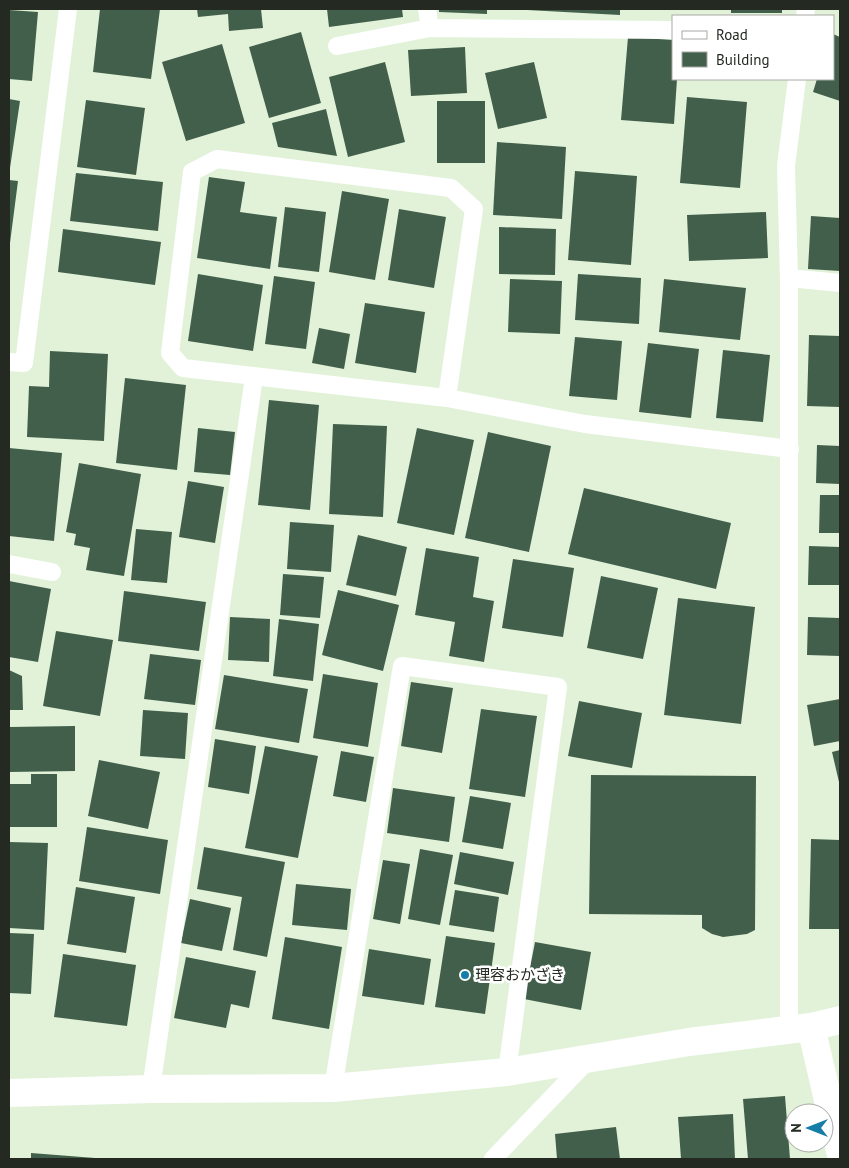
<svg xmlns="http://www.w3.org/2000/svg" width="849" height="1168" font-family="'PT Sans','Noto Sans JP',sans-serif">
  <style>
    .building { fill: #425f4b }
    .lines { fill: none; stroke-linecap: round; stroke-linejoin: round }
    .lane { stroke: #fff; stroke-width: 18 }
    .street { stroke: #fff; stroke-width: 28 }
    .secondary { stroke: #fff; stroke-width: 28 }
    .poi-dot { fill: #157da7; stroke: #fff; stroke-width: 2 }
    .labels { text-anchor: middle; stroke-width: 5; stroke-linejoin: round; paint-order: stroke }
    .poi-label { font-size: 15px; fill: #242a21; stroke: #fff; text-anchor: start }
  </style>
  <rect width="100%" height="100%" fill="#e2f2d9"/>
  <path class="building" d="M100,9H160L151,79L93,72Z
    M197,9H261L263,28L229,31L228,14L198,17Z
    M327,9H402L403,17L329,27Z
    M439,9H487V14L439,12Z
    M527,9H620V15L527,10Z
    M731,9H782V13H731Z
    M9,10L38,12L32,81L9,79Z
    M301,32L321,103L269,118L249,47Z
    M833,34L840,37V101L813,92L817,79H833Z
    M628,37L673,40V79H677L674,124L621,120Z
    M222,44L245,123L186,141L162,62Z
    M465,47L467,93L411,96L408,50Z
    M385,62L405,142L348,157L329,77Z
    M534,62L547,118L498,129L485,73Z
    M687,97L747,102L740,188L680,183Z
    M9,99L20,101L10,168L9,167Z
    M86,100L145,108L136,175L77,167Z
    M437,101H485V163H437Z
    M326,109L337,156L278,147L272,123Z
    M497,142L566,147L562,219L493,215Z
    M575,171L637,176L631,265L568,260Z
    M76,173L163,182L158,231L70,221Z
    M209,177L245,182L240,212L277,217L270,269L197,258Z
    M9,180L18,181L10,243H9Z
    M342,191L389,199L375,280L329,272Z
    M285,207L326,212L319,272L278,267Z
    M399,209L446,217L434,288L388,280Z
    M766,212L768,258L689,261L687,215Z
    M811,216L840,218V271L808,269Z
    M499,227L556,229L555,275L499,274Z
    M63,229L161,242L155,285L58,272Z
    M198,274L263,285L253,351L188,341Z
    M578,274L641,278L639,324L575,320Z
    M274,276L315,282L306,349L265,344Z
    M510,279L562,281L560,334L508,332Z
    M664,279L746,288L740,340L659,332Z
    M365,303L425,312L416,373L355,363Z
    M319,328L350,334L344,369L312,363Z
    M809,335L840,336V407L807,406Z
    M575,337L622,341L617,400L569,396Z
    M648,343L699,349L691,418L639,412Z
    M723,350L770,355L763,422L716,418Z
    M50,351L108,354L104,441L27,437L29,386L49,387Z
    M125,378L186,385L177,470L116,463Z
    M269,400L319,405L310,510L258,505Z
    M333,424L387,426L383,517L329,514Z
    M198,428L235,432L230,475L194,472Z
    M417,428L474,440L454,535L397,523Z
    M488,432L551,446L529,552L465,538Z
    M817,445L840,446V484L816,483Z
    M9,448L62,453L54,541L9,536Z
    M79,463L141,474L124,576L86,570L90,548L74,545L76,534L66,532Z
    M188,481L224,487L215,543L179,537Z
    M584,488L731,523L716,589L568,554Z
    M820,495H840V533H819Z
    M290,522L334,525L331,572L287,569Z
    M136,529L172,532L167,583L131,580Z
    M358,535L407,547L396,596L346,585Z
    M809,546L840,547V585H808Z
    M426,548L479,557L473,597L494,601L484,662L449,656L455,622L415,615Z
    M513,559L574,568L563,637L502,628Z
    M283,574L324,577L320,618L280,615Z
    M601,576L658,588L643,659L587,648Z
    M9,581L51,589L38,662L9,657Z
    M338,590L399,605L383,671L322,655Z
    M124,591L206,602L199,651L118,641Z
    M678,598L755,607L741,724L664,715Z
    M230,617L270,619L269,662L228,660Z
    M808,617L840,618V656L807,655Z
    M279,619L319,624L313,681L273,676Z
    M56,631L113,640L100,716L43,706Z
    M150,654L201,660L195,705L144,699Z
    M9,670L22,676L23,710H9Z
    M323,674L378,683L368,747L313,738Z
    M224,675L308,689L299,743L215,729Z
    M411,682L453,688L442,753L401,746Z
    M840,699V741L814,746L807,705Z
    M579,701L642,713L632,768L568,756Z
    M481,709L537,716L525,797L469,789Z
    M143,710L188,713L185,759L140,756Z
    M75,726V771L9,772V727Z
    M215,739L256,746L249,794L208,787Z
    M265,746L318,756L298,858L245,848Z
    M840,750V782H839L832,752Z
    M341,751L374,757L366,802L333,796Z
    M99,760L160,772L148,829L88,816Z
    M31,774H57V827H9V784H31Z
    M591,775L756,776L755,930L747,934L723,937L712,934L702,928V915L589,914Z
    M393,788L455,797L449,842L387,833Z
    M470,796L511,803L503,849L462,842Z
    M87,827L168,840L160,894L79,881Z
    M811,839L840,840V929H809Z
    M9,842L48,843L44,930L9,928Z
    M204,847L285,862L267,957L233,950L242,897L197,889Z
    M420,849L453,855L440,925L408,919Z
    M460,852L514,862L508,895L454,884Z
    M383,860L410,864L400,924L373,919Z
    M296,884L351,889L347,930L292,925Z
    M76,887L135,897L126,953L67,944Z
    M455,890L499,897L494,932L449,925Z
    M190,899L231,908L222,951L181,943Z
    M9,933L34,934L31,994L9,993Z
    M446,936L495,943L485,1014L435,1007Z
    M285,937L342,947L329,1029L272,1019Z
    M535,942L591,952L581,1010L524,999Z
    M369,949L431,959L424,1005L362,996Z
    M63,954L136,965L127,1026L54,1017Z
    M186,957L256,971L249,1008L231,1004L226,1028L174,1018Z
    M785,1096L790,1159H748L743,1099Z
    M733,1114L735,1159H681L678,1117Z
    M616,1127L620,1159H557L555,1134Z
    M31,1153L95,1158V1159H31Z"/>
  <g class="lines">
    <path class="lane" d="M427,9L430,28
      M805,16L806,9
      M337,46L430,28L673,30
      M789,278L840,283
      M9,362L24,363L68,9
      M447,398L474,209L451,188L217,159L192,172L170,353L183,368L447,398L585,424L790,449
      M9,564L52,572
      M789,1029V278L786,166L797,79
      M333,1088L402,666L558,687L507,1072
      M151,1089L254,377
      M493,1159L589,1059"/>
    <path class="street" d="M811,1027L840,1151"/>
    <path class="secondary" d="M9,1093L151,1089L333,1088L507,1072L689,1042L811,1027L840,1020"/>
  </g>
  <circle class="poi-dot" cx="465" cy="975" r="5"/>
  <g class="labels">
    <g class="poi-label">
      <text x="475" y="980">理容おかざき</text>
    </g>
  </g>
  <rect width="849" height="1168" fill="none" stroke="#242a21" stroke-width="20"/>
  <rect x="672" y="15" width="162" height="65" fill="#ffffff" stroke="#a7aaa6"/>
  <rect x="682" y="31" width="25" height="8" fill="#ffffff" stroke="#a7aaa6"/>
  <text x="716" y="40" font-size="15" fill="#242a21">Road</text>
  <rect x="682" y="52" width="25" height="15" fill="#425f4b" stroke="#a7aaa6"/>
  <text x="716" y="65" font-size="15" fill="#242a21">Building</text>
  <g transform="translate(809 1128) rotate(270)"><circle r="24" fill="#ffffff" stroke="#a7aaa6"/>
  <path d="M0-4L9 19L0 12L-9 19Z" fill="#157da7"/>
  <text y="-8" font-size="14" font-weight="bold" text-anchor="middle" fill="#242a21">N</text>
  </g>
</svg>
